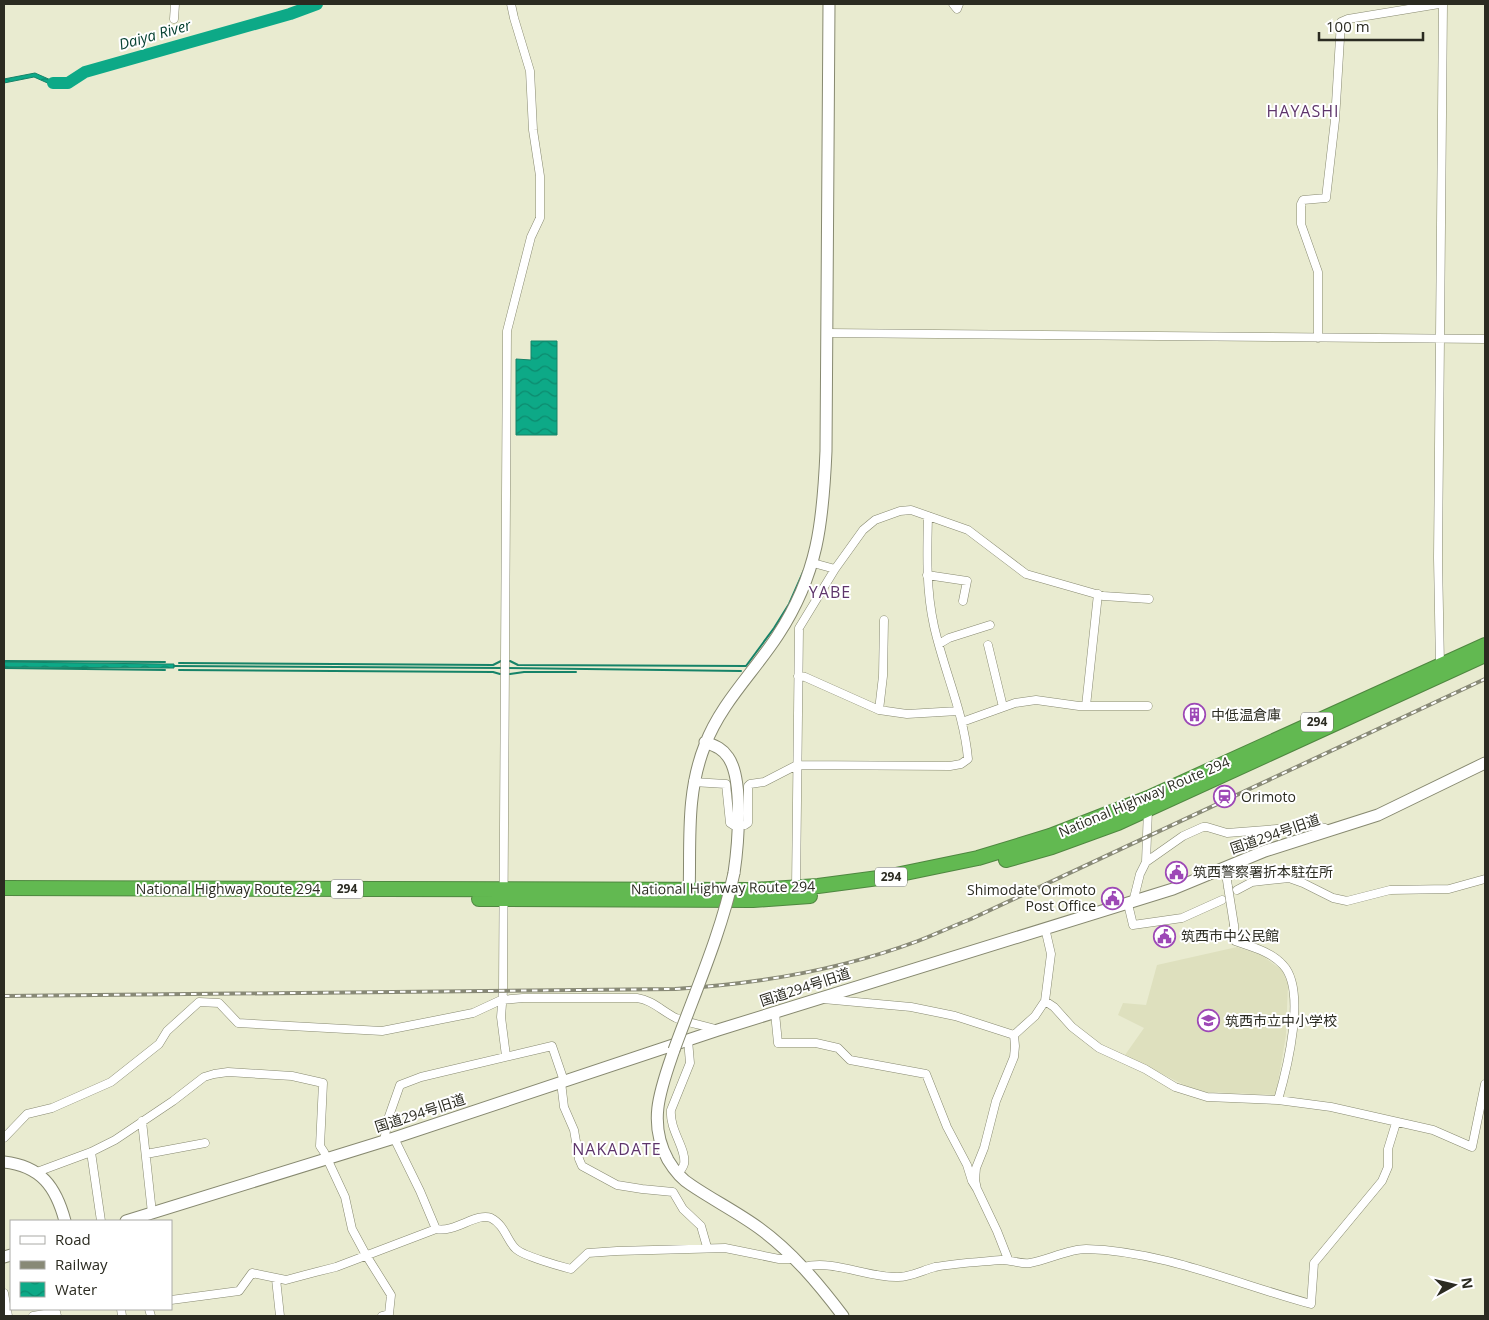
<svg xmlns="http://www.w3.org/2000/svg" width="1489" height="1320" font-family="'Open Sans','Noto Sans JP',sans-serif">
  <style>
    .built { fill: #dee0be }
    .water { fill: url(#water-waves); stroke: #168368 }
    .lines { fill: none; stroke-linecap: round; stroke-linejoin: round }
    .stream { stroke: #168368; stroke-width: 2 }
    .river { stroke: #0da987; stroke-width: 12 }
    .street-casing { stroke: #878970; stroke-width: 9 }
    .secondary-casing { stroke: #878970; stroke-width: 13 }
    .highway-casing { stroke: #4f8740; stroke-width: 16 }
    .street { stroke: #fff; stroke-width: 8 }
    .secondary { stroke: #fff; stroke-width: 11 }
    .highway { stroke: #62b951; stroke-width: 14 }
    .rail-casing { stroke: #888976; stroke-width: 4 }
    .rail { stroke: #fff; stroke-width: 2; stroke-dasharray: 5.5; stroke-linecap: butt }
    .street-bridge-casing { stroke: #878970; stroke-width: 9; stroke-linecap: butt }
    .secondary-bridge-casing { stroke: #878970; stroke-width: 13; stroke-linecap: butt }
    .street-bridge { stroke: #fff; stroke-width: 8 }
    .secondary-bridge { stroke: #fff; stroke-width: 11 }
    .labels { text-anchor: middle; stroke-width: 4; stroke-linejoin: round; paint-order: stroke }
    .shield { fill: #fff; stroke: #6b6b64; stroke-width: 1 }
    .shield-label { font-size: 12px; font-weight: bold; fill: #2b2b21 }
    .poi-label { font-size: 14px; fill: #2b2b21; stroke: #fff; text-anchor: start }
    .street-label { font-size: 14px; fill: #2b2b21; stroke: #fff }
    .water-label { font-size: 15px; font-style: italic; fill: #074233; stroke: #fff }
    .quarter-label { font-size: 16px; letter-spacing: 1px; fill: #5e356b; stroke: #fff }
  </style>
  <defs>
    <pattern id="water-waves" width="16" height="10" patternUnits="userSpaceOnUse" patternTransform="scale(1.25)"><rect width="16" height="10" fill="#0da987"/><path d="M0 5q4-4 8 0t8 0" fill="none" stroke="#0d8a6e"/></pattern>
  </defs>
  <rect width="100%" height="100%" fill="#e9ebd0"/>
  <path class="built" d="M1237,947L1261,955L1282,970L1288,984L1286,1035L1276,1095L1205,1092L1186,1086L1125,1055L1144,1028L1118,1015L1123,1003L1146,1005L1157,965Z"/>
  <path class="water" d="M35,73L53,81H68L69,86L52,85L34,77L4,83V79Z
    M531,341H557V435H516V359L531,360Z
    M4,662L164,664H174V668H164L4,667Z"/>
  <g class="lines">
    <path class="stream" d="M4,661L165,662
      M510,661L518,665L746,666L774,628L789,604L804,570
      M179,663L493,665L501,661
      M174,666L502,668
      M4,668L165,670
      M508,668L741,671
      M179,670L493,672L500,674
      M510,674L524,672H576"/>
    <path class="river" d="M53,83H68L85,72L290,14L317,4"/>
    <defs>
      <path id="street" d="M953,4L957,9L959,4
        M174,19L175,4
        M826,333L1485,339
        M1318,338V272L1301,224V204L1303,200L1326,198L1335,120L1341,22L1348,19L1439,4
        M813,563L835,569
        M927,575L967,581L963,601
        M939,644L949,638L990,625
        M988,645L1003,707
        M1440,666L1438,558L1443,4
        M798,676L805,677L879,710L907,714L958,711
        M1086,706L1098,594
        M879,710L883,676L884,620
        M962,722L1015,703L1036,700L1079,706H1148
        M693,782L726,784L730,823L733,825
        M745,825L748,823V786L750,784L764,782L797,765L950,766L961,764L968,759C964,713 944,671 934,626C926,590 927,554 928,516
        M1146,862L1183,836L1203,827H1207L1227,833L1315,826L1325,828L1328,831
        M1225,867L1228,887
        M796,888L799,628L835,569L863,530L875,520L900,511L911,510L968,530L1026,574L1103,596L1149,599
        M1237,890L1252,882L1289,878L1303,883L1333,898L1347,901L1390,890L1449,889L1485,879
        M1133,902L1140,874L1146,862L1148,809
        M1128,904L1133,925L1182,918L1222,900
        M1234,925L1235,941C1252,947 1270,951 1283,965C1307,990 1287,1069 1278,1100
        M823,999L911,1007L955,1016L1014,1035
        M1045,1001L1054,1007L1072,1027L1099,1048L1145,1069L1175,1087L1207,1097L1278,1100L1331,1107L1433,1130L1472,1147L1485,1084
        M775,1013L778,1043H816L838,1048L850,1060L926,1074L947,1127L967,1165L972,1181L977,1189
        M1014,1035L1035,1016L1045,1001L1051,954L1045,928
        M506,1056L501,1017L503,991L507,331L531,237L540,218V176L533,130L530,71L514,18L511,4
        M561,1082L564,1107L574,1130L579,1159L582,1166L617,1185L642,1189L673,1192L683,1209L701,1226L707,1247
        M142,1121L152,1213
        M4,1138L27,1114L52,1108L111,1082L159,1044L167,1031L199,1002L219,1003L238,1023L382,1031L473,1013L501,1000L523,998H637C652,1000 662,1011 676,1018C687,1023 705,1025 718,1030
        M394,1138L420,1191L436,1229
        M384,1141L388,1119L400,1085L421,1077L552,1046L564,1081
        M91,1152L101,1221
        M146,1154L205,1143
        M37,1172L91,1152L115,1140L173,1101L204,1077L214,1074L228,1072L292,1076L323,1083L320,1146L324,1152L345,1197L352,1229L366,1255L391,1295L389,1314L382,1316
        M678,1174C680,1171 683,1168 684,1164C687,1149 669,1130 671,1110L690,1063L688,1040
        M1008,1259L997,1231L977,1189L975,1180L976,1168L984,1148L996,1101L1014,1057L1015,1046L1014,1035
        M803,1267C834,1259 867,1278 898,1277C911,1277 923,1270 935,1267C957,1263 979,1262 1001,1260C1010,1259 1021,1265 1030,1263C1047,1260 1069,1249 1086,1249C1163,1251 1237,1284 1311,1304L1314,1263L1382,1181L1388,1167V1149L1396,1123
        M276,1279L280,1316
        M4,1293L8,1316
        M171,1300L239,1291L252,1273L286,1280L316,1272L336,1267L436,1229C455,1233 477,1212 491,1218C505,1225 507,1241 516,1249C524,1256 559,1266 571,1269L588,1253L617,1251L725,1248L779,1259H795
        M121,1309L122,1316
        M149,1309L151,1316
        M33,1316L56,1312L57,1316"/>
      <path id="secondary" d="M705,742C715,746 722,748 728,757C744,779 738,846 734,873
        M689,898C691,845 685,795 705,745C721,703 754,672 778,635C818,574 823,522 826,451L829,4
        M674,1050C661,1088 647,1122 668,1160C674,1170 681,1179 691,1185C713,1200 737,1212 759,1228C792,1252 818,1283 843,1316
        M4,1162C41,1166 56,1187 65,1221
        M126,1221L394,1138L718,1030L1173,889L1265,851L1378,815L1485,763
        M4,1257L11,1255"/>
      <path id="highway" d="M1006,860L1052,847L1118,823L1485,655
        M4,888L753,890L818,886L886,877L978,858L1050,836L1148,798L1485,645
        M479,899L753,900L810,896"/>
    </defs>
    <use href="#street" class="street-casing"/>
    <use href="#secondary" class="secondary-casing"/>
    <use href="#highway" class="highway-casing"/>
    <use href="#street" class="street"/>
    <use href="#secondary" class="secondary"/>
    <use href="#highway" class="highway"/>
    <defs>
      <path id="rail" d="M4,996L675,989C757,984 840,970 918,941C936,934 953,926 971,919L1485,679"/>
    </defs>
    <use href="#rail" class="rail-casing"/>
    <use href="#rail" class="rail"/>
    <defs>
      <path id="street-bridge" d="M1228,887L1234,925"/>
      <path id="secondary-bridge" d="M674,1050C695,992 721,934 734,873"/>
    </defs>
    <use href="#street-bridge" class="street-bridge-casing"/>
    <use href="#secondary-bridge" class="secondary-bridge-casing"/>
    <use href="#street-bridge" class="street-bridge"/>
    <use href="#secondary-bridge" class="secondary-bridge"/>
  </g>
  <defs>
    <symbol id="building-ring" viewBox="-11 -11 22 22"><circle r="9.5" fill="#fff" stroke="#9d48b6" stroke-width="1.5"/><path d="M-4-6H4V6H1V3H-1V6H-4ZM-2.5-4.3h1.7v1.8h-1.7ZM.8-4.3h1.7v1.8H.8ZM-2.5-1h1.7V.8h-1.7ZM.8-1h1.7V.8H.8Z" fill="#9d48b6"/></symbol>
    <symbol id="station-ring" viewBox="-11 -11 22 22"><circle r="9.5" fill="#fff" stroke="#9d48b6" stroke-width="1.5"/><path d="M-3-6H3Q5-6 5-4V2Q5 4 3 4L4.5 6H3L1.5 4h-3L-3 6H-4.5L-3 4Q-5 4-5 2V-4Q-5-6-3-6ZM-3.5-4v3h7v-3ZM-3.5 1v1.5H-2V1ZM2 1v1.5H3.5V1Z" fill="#9d48b6"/></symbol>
    <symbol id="civic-ring" viewBox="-11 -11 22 22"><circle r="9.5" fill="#fff" stroke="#9d48b6" stroke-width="1.5"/><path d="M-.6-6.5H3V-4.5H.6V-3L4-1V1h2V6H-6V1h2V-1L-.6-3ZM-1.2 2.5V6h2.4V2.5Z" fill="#9d48b6"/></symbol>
    <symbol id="school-ring" viewBox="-11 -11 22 22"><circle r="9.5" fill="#fff" stroke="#9d48b6" stroke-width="1.5"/><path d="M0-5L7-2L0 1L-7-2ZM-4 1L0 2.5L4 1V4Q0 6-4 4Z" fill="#9d48b6"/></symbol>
  </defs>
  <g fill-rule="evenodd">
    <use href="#building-ring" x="1182" y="702" width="25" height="25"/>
    <use href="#station-ring" x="1212" y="784" width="25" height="25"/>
    <use href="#civic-ring" x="1164" y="860" width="25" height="25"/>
    <use href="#civic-ring" x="1100" y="886" width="25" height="25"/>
    <use href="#civic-ring" x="1152" y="924" width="25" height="25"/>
    <use href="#school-ring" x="1196" y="1008" width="25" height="25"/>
  </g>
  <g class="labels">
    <g class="shield">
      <rect x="1301" y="712.5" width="32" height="19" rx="4"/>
      <rect x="875" y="867.5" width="32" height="19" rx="4"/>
      <rect x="331" y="879.5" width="32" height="19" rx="4"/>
    </g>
    <g class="shield-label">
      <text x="1317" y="726">294</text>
      <text x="891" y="881">294</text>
      <text x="347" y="893">294</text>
    </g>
    <g class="poi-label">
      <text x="1211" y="720">中低温倉庫</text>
      <text x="1241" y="802">Orimoto</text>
      <text x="1193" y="877">筑西警察署折本駐在所</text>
      <text x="1096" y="895" text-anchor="end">Shimodate Orimoto<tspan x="1096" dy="16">Post Office</tspan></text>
      <text x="1181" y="941">筑西市中公民館</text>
      <text x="1225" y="1026">筑西市立中小学校</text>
    </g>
    <g class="street-label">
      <text transform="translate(1144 797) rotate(-23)" y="5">National Highway Route 294</text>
      <text transform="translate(1275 834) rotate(-19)" y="5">国道294号旧道</text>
      <text transform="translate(723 888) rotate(-1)" y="5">National Highway Route 294</text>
      <text x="228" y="894">National Highway Route 294</text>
      <text transform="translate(805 987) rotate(-18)" y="5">国道294号旧道</text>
      <text transform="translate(420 1113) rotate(-18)" y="5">国道294号旧道</text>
    </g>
    <g class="water-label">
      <text transform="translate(155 35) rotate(-16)" y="5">Daiya River</text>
    </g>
    <g class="quarter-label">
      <text x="1303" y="117">HAYASHI</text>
      <text x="830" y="598">YABE</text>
      <text x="617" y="1155">NAKADATE</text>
    </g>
  </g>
  <rect width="1489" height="1320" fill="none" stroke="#2b2b21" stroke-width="10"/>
  <rect x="10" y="1220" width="162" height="90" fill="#ffffff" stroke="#aaaaa6"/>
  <rect x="20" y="1236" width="25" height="8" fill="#ffffff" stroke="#aaaaa6"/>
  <text x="55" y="1245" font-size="15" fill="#2b2b21">Road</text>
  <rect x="20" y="1261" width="25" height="8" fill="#888976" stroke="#aaaaa6"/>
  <text x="55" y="1270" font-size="15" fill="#2b2b21">Railway</text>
  <rect x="20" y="1282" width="25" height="15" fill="url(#water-waves)" stroke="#aaaaa6"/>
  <text x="55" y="1295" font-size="15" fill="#2b2b21">Water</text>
  <g transform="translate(1454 1285) rotate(82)" stroke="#ffffff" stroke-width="4" paint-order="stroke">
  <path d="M0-4L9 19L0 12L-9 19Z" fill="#2b2b21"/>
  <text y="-8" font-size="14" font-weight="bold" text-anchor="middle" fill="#2b2b21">N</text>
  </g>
  <path d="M1319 32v8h104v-8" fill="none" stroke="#2b2b21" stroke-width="2.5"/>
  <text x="1326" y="32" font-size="15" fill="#2b2b21" stroke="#ffffff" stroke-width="4" paint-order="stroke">100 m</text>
</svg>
